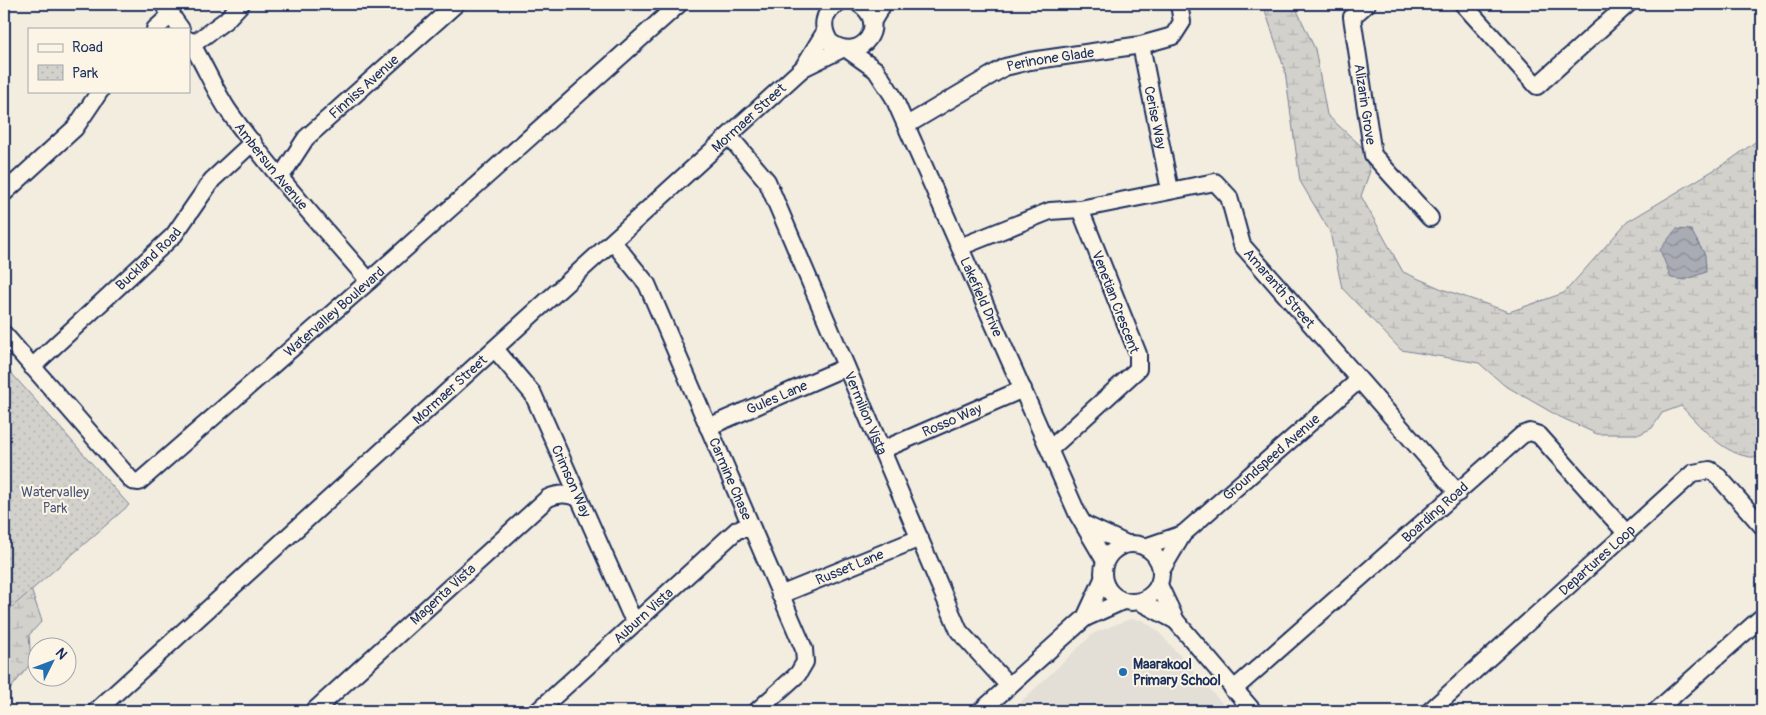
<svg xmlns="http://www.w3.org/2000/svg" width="1766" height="715" font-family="Pangolin,sans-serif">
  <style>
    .built { fill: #e3dfd6 }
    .wetland { fill: url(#wetland-marsh); stroke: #778095 }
    .park { fill: url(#park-dots); stroke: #778095 }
    .water { fill: url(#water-waves); stroke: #707a91 }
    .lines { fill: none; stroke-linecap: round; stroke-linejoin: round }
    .minor-casing { stroke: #1b2f5e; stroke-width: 20 }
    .minor { stroke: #fcf5e5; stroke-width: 16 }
    .poi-dot { fill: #1f6fb2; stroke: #fcf5e5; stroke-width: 2 }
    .labels { text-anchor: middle; stroke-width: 4; stroke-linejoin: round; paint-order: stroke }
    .street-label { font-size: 14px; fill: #1b2f5e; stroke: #fcf5e5 }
    .park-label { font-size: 14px; fill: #49587a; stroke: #fcf5e5 }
    .poi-label { font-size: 14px; font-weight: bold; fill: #1b2f5e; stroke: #fcf5e5; text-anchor: start }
  </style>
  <defs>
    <pattern id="wetland-marsh" width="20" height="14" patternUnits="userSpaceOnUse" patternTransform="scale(1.25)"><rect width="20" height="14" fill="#d3d1cc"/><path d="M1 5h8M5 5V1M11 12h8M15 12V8" fill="none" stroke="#b5b4b2"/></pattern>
    <pattern id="park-dots" width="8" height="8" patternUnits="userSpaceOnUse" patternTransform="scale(1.25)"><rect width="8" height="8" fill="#d3d1cc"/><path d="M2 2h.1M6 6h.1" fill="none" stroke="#b5b4b2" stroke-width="1.8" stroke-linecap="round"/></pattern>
    <pattern id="water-waves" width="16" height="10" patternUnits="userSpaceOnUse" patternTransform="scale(1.25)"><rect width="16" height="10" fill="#a9acb3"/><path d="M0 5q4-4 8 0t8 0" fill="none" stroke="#898c95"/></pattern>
  </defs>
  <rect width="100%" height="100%" fill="#f3ede0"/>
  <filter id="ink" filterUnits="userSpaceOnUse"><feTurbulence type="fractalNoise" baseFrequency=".02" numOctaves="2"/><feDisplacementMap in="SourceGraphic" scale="10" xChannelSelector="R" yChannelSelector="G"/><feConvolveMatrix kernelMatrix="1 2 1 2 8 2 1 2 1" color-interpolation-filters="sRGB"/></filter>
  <g filter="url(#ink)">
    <path class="built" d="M1130,619L1142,620L1157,630L1229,711H1011L1094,633Z"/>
    <path class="wetland" d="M1263,4H1294L1315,49L1327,115L1361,146L1370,171L1361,196L1403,272L1442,289L1509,312L1564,293L1627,222L1729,161L1762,137V457C1728,461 1703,429 1681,406L1662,413L1652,428L1640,434H1597L1558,416L1504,385L1479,363L1401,350L1342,288L1330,232L1300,181L1285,71Z
      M4,553L26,575L42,621L29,635L31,663L4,697Z"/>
    <path class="park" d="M4,365L129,505L4,614Z"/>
    <path class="water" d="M1676,229L1691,230L1705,255L1706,272L1685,280L1671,278L1660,250Z"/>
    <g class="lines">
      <defs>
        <g id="minor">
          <path d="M163,4L181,29"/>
          <path d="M837,4C822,13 821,28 830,42C862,65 890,23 859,4"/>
          <path id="s1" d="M1367,4L1352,17L1373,155L1430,218"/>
          <path d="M1463,4L1537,86L1628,4"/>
          <path d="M872,22L883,4"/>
          <path d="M155,29L172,14"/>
          <path id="s2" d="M189,40C204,63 214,90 230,113C272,172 322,226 369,281"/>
          <path d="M192,45L226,20L241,4"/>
          <path id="s3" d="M1141,45L1170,190"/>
          <path id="s4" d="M848,50L876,70L893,96L1078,515L1105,561"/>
          <path d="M803,68L842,49"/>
          <path id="s5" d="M907,125L1005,67L1030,61L1141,45L1173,36L1182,22L1179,4"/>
          <path id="s6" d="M729,136L767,181L959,631L1009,686"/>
          <path id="s7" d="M280,178L306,138L456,4"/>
          <path d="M4,193L75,128L100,91"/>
          <path id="s8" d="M613,242L647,284L804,649L805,662L798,674L757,711"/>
          <path id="s9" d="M960,247L1050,211L1080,209L1215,182L1229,197L1242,245L1458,493"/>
          <path id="s10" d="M4,334L132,481L139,482L369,281L679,4"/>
          <path id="s11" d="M495,349L533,394L630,613L637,621"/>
          <path id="s12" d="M32,367L174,235L212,180L253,142"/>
          <path id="s13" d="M708,427L846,367"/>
          <path d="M1050,449L1138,369V354L1080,209"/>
          <path id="s14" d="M882,450L1023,389"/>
          <path d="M1086,525L1127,544"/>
          <circle cx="1132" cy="573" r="29"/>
          <path d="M1145,547L1183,534"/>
          <path id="s15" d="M1161,571L1183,534L1359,380"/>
          <path d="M1159,585L1176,621L1253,711"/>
          <path id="s16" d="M780,595L920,538"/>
          <path d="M1140,602L1176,621"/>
          <path d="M1085,618L1103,579"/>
          <path id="s17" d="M1233,690L1522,435L1530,432L1539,435L1627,534"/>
          <path id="s18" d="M96,711L803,68L825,32"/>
          <path id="s19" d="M314,711L548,498C560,493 567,494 579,498"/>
          <path id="s20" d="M538,711L738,529H752"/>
          <path d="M981,711L1085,618L1123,601"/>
          <path id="s21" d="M1430,711L1693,473L1710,470L1717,475L1762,526"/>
          <path d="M1656,711L1762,617"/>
        </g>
      </defs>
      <use href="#minor" class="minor-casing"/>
      <use href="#minor" class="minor"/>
    </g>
  </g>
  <circle class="poi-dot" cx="1123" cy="672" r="5"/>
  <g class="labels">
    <g class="street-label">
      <text dy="5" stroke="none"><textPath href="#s5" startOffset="160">Perinone Glade</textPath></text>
      <text dy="5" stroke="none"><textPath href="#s7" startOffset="125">Finniss Avenue</textPath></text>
      <text dy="5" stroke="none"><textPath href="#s1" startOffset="108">Alizarin Grove</textPath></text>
      <text dy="5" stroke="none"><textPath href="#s18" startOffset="882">Mormaer Street</textPath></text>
      <text dy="5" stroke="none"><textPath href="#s3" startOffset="74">Cerise Way</textPath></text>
      <text dy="5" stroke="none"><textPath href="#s2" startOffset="151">Ambersun Avenue</textPath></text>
      <text dy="5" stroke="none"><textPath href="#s12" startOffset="159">Buckland Road</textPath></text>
      <text dy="5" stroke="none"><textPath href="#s9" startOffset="392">Amaranth Street</textPath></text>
      <text dy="5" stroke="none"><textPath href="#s4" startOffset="285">Lakefield Drive</textPath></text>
      <text transform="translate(1116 302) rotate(69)" y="5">Venetian Crescent</text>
      <text dy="5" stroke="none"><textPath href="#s10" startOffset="461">Watervalley Boulevard</textPath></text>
      <text dy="5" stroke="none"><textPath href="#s18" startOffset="478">Mormaer Street</textPath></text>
      <text dy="5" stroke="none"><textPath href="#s13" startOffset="75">Gules Lane</textPath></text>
      <text dy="5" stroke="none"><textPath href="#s6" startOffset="311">Vermilion Vista</textPath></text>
      <text dy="5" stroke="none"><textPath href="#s14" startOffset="76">Rosso Way</textPath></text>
      <text dy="5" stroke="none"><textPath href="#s15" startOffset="160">Groundspeed Avenue</textPath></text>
      <text dy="5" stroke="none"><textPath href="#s8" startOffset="266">Carmine Chase</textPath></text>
      <text dy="5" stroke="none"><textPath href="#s11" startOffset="154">Crimson Way</textPath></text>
      <text dy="5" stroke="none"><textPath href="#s17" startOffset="269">Boarding Road</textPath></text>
      <text dy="5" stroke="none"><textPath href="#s21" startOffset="225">Departures Loop</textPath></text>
      <text dy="5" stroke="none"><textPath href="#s16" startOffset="75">Russet Lane</textPath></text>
      <text dy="5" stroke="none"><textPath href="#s19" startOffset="174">Magenta Vista</textPath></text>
      <text dy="5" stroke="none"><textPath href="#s20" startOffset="142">Auburn Vista</textPath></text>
    </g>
    <g class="park-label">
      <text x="55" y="497">Watervalley<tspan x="55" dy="16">Park</tspan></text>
    </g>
    <g class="poi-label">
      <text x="1133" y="669">Maarakool<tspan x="1133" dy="16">Primary School</tspan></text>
    </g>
  </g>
  <rect width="1766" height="715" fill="none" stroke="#fcf5e5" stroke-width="20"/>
  <rect x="10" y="10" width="1746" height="695" fill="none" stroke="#1b2f5e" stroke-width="2" filter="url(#ink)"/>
  <rect x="28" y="28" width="162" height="65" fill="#fcf5e5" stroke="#a2a6af"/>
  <rect x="38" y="44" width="25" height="8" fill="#fcf5e5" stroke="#a2a6af"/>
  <text x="72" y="52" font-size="15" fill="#1b2f5e">Road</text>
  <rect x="38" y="65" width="25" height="15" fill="url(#park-dots)" stroke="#a2a6af"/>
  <text x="72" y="78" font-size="15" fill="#1b2f5e">Park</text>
  <g transform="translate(52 662) rotate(48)"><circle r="24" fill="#fcf5e5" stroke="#a2a6af"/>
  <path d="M0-4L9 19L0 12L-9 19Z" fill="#1f6fb2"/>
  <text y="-8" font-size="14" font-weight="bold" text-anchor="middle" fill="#1b2f5e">N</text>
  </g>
</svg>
